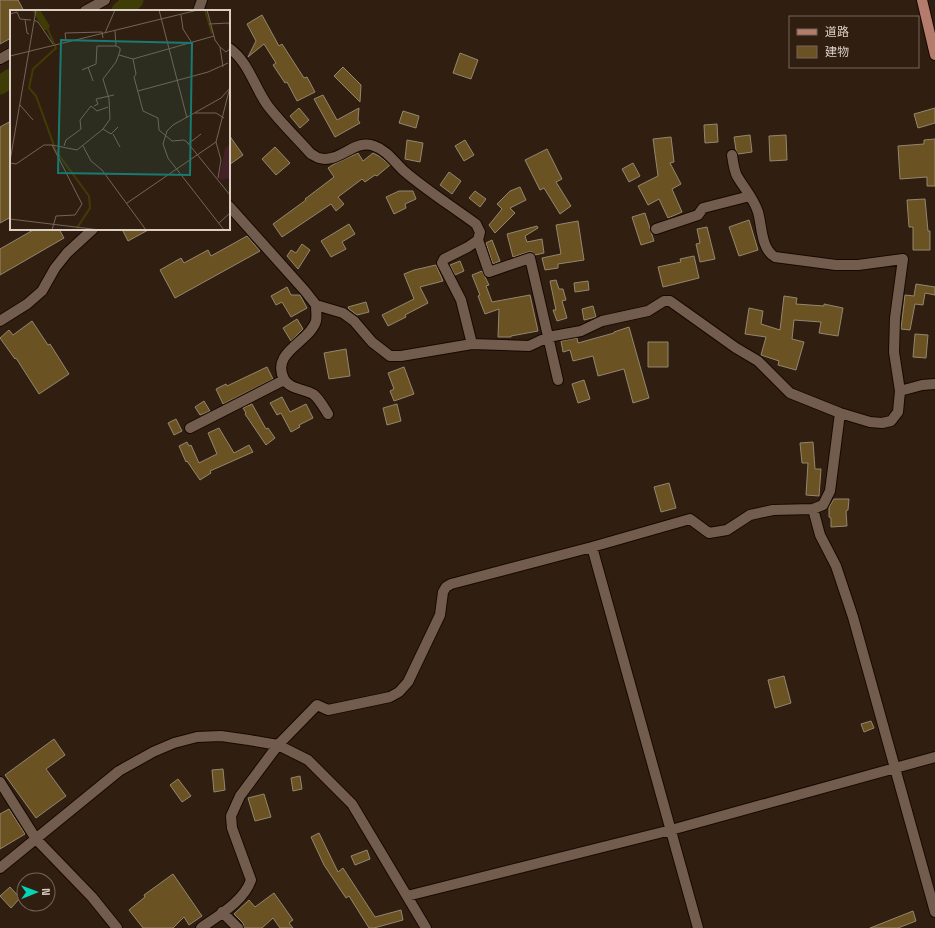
<svg xmlns="http://www.w3.org/2000/svg" width="935" height="928" font-family="'Space Grotesk','Noto Sans JP',sans-serif">
  <style>
    .lines { fill: none; stroke-linecap: round; stroke-linejoin: round }
    .river { stroke: #403c05; stroke-width: 19 }
    .building { fill: #6a5223; stroke: #938670 }
    .minor-casing { stroke: #180800; stroke-width: 12 }
    .major-casing { stroke: #180800; stroke-width: 12 }
    .minor { stroke: #715c4e; stroke-width: 10 }
    .major { stroke: #b37c6c; stroke-width: 10 }
    .inset-river { fill: none; stroke: #403c05; stroke-width: 2 }
    .inset-road { fill: none; stroke: #746559; stroke-width: 1 }
    .view { fill: #197a72; fill-opacity: 0.15; stroke: #197a72; stroke-width: 2 }
    .inset-edge { fill: none; stroke: #dbcfc6; stroke-width: 2 }
  </style>
  <rect width="100%" height="100%" fill="#301f11"/>
  <g class="lines">
    <path class="river" d="M121,11L134,0
      M0,85L11,78"/>
  </g>
  <path class="building" d="M0,0H18L24,11H11V38L0,44Z
    M262,15L279,46L282,44L304,78L307,77L315,92L297,101L287,82L285,83L273,65L276,63L264,44L248,57L256,41L247,24Z
    M460,53L478,60L471,79L453,73Z
    M343,67L361,85L360,102L334,76Z
    M323,95L337,120L359,108L358,120L360,123L335,137L314,99Z
    M299,108L309,120L300,128L290,116Z
    M935,108V123L918,128L914,114Z
    M403,111L419,116L416,128L399,123Z
    M11,121V217L0,223V127Z
    M717,124L718,142L705,143L704,125Z
    M229,135L243,155L229,165Z
    M750,135L752,152L738,154L736,150L734,137Z
    M786,135L787,160L770,161L769,136Z
    M671,137L674,162L670,163L681,184L672,189L682,212L668,218L659,199L648,205L638,186L658,176L653,139Z
    M935,139V186H927V177L900,179L898,146L924,144V140Z
    M407,140L423,143L420,162L405,159Z
    M465,140L474,155L464,161L455,146Z
    M275,147L290,163L276,175L262,159Z
    M547,149L562,179L556,182L571,206L560,214L544,188L540,190L525,160Z
    M358,153L363,161L373,153L379,156L390,165L377,176L375,175L365,182L362,179L338,197L344,204L336,211L331,204L282,237L273,224L306,200L305,199L334,177L328,168L334,164Z
    M633,163L640,176L629,182L622,169Z
    M449,172L461,181L452,194L440,185Z
    M520,187L526,200L510,208L515,213L495,233L489,225L502,209L497,204L510,191Z
    M399,191H413L416,199L405,204L406,208L394,214L386,197Z
    M475,191L486,199L480,207L469,198Z
    M925,199L928,231H930V250H913V227H909L907,200Z
    M645,213L654,241L641,245L632,217Z
    M749,220L758,250L739,256L729,227Z
    M578,221L584,260L558,264V268L545,270L542,258L561,254L556,225Z
    M349,224L355,234L342,242L346,249L331,257L321,241Z
    M537,226L538,228L525,236L527,242L542,239L544,253L535,255L532,252H528L513,257L507,234Z
    M707,227L715,259L700,262L696,244L700,243L697,229Z
    M35,229H59L64,238L0,275V249Z
    M122,229H150L128,241Z
    M247,236L260,251L175,298L160,270L181,258L184,263L208,250L211,256Z
    M492,240L500,261L493,264L486,243Z
    M302,244L310,250L298,269L287,256L291,250L296,253Z
    M694,256L699,278L663,287L658,267L681,262L680,259Z
    M460,261L464,271L455,275L450,265Z
    M436,265L443,281L420,287L428,303L405,315L406,317L388,326L382,315L414,299L404,274L414,270Z
    M482,271L489,285L486,286L492,302L530,295L538,331L511,336V337H498L499,309L485,314L478,296L480,295L472,275Z
    M556,280L559,289H563L566,300L562,301L567,318L557,321L553,310H556L550,281Z
    M588,281L589,290L575,292L574,283Z
    M916,284L935,287V295L925,293L923,305L915,304L910,330L901,329L905,295L914,296Z
    M287,287L291,295H300L307,308L291,317L282,302L276,305L271,296Z
    M784,296L797,298L796,304L824,306V304L843,308L838,336L819,333L821,322L794,320L792,339L804,342L796,370L778,365L779,361L761,355L766,337L745,334L749,308L763,311L761,324L780,330Z
    M366,302L369,312L357,315L349,309L348,307Z
    M593,306L596,317L584,320L582,309Z
    M297,319L303,329L291,341L283,328Z
    M32,321L48,345L50,344L69,374L39,394L16,358L15,359L0,338L9,330L13,335Z
    M629,327L649,398L633,403L624,369L598,376L593,356L573,361L570,350L563,352L561,341L577,338L578,343L614,333V332Z
    M915,334L928,335L926,358L913,357Z
    M648,342H668V367H648Z
    M346,349L350,376L329,379L324,353Z
    M267,367L273,379L223,404L216,389L226,384L227,386Z
    M404,367L414,394L394,401L390,391L394,389L388,373Z
    M584,380L590,399L578,403L572,384Z
    M282,397L290,412L306,404L313,418L299,425L300,427L291,432L281,413L277,415L270,403Z
    M204,401L210,411L200,415L195,407Z
    M252,404L266,429L268,428L275,438L266,445L245,414L246,413L243,408Z
    M397,404L401,421L387,425L383,408Z
    M176,419L182,431L174,435L168,423Z
    M219,428L234,453L249,445L253,452L210,471L211,473L200,480L187,461L186,462L179,446L187,442L189,446L191,445L199,463L217,454L208,433Z
    M813,442L815,469H821L819,496L806,495L808,463H802L800,443Z
    M669,483L676,508L661,512L654,487Z
    M834,499H849L848,510L846,511L847,526L831,527V518L829,517V507Z
    M784,676L791,703L775,708L768,680Z
    M871,721L874,728L864,732L861,724Z
    M54,739L65,755L46,769L66,796L36,818L5,775Z
    M223,769L225,790L214,792L212,770Z
    M300,776L302,789L293,791L291,778Z
    M178,779L191,796L182,802L170,785Z
    M264,794L271,817L255,821L248,798Z
    M9,809L25,834L0,849V814Z
    M319,833L338,872L343,868L375,917L401,910L403,920L374,928H369L349,896L346,898L324,865L311,837Z
    M367,850L370,859L355,865L351,856Z
    M173,874L202,916L189,925L184,917L173,928H143L129,910L145,897L144,895Z
    M10,887L20,898L11,908L0,896Z
    M274,893L293,920L289,923L293,928H280L273,918L262,928H244L243,923L234,914L249,900L255,907Z
    M913,911L916,921L898,928H870Z"/>
  <g class="lines">
    <defs>
      <path id="minor" d="M85,11L105,0
        M198,11L202,0
        M229,48C249,62 254,87 268,106C281,123 297,138 311,154C314,155 317,158 319,158C339,164 355,138 374,146C387,150 395,163 404,171C426,190 453,207 476,224L480,232L478,240L468,247L444,259L442,263L461,300L472,344
        M0,59L11,53
        M732,155C733,162 734,170 737,176C744,188 754,199 758,212C762,226 761,249 775,257L836,265H858L903,259L895,318L894,352L900,391
        M229,206L305,291L316,305L343,313L354,321L372,342L390,356H401L472,344L529,346L548,337L581,331L602,321L648,311L664,301H670L736,348L758,361L790,393L840,413L870,422L882,423L891,421L898,412L900,391L922,385L935,384
        M656,229L698,215L703,208L750,196
        M478,240L489,272L530,258L558,380
        M316,305C316,310 317,316 316,321C310,342 270,352 284,379C289,389 304,389 313,394C319,398 324,408 328,414
        M0,321L27,304L42,291L55,268L67,253L93,229
        M190,428L284,380
        M813,509L820,535L836,566L853,617L935,912
        M592,547L698,928
        M0,782L36,839L92,897L117,928
        M0,868L119,771L153,752L174,743L197,737L221,736L249,740L278,745L308,760L352,804L426,928
        M407,896L671,830L935,757
        M222,912L238,928
        M201,928C219,915 244,901 251,880L232,828L231,816L240,796L278,745L317,705L328,710L390,697L399,692L408,682L440,615L443,592L446,587L451,584L592,547L690,519L709,533L727,530L750,515L773,510L813,509L823,505L830,491L840,413"/>
      <path id="major" d="M922,0L935,55"/>
    </defs>
    <use href="#minor" class="minor-casing"/>
    <use href="#major" class="major-casing"/>
    <use href="#minor" class="minor"/>
    <use href="#major" class="major"/>
  </g>
  <g transform="translate(10 10)">
    <rect width="220" height="220" fill="#301f11"/>
    <path d="M220,134V168L211,170L209,168L215,139Z" fill="#432127"/>
    <path d="M22,0H30L40,16L38,20H34Z" fill="#403c05"/>
    <path class="inset-river" d="M195,0L202,24M37,18L46,38L23,59L19,78L26,86L46,141L79,186L80,198L67,218"/>
    <path class="inset-road" d="M149,0L177,108M197,0L205,30L210,37L213,57M0,4L7,2L10,9L21,10M171,5L173,19L182,33M15,9L17,23L19,24M24,10L28,12L43,34M199,14L219,13L220,18M95,23L105,0M56,31L55,23L92,22L93,28M210,37L216,42L220,39M109,45L123,49L204,26M220,45V62M0,46L188,0M123,49L126,64L124,67L133,101L148,108L149,120L162,131L174,130L177,132L220,185M78,57L83,71M72,60L86,54L87,36H106M128,81L198,62L218,53M10,95L23,110M84,96L88,94L86,89L104,85M185,103H206L214,108M93,119L101,124L108,117M103,124L110,137M206,132L211,150L208,168M178,134L191,124M42,135L67,140L93,119L100,109L99,89L93,69L106,52L110,41V38L106,36L105,21M54,136L56,130L71,119L70,110L81,96L87,101L98,97M73,136L81,151L92,160L136,220M0,151L26,0M0,153L6,154L34,135H42L72,194L65,205L46,206L42,220M117,193L206,132L219,81M0,209L90,220M209,213L220,203M92,220H111M214,220L158,148L153,134L157,121L163,115L211,88L220,78"/>
    <path class="view" d="M51,30L182,33L180,165L48,163Z"/>
    <rect width="220" height="220" class="inset-edge"/>
  </g>
  <rect x="789" y="16" width="130" height="52" fill="#301f11" stroke="#746559"/>
  <rect x="797" y="29" width="20" height="6" fill="#b37c6c" stroke="#746559"/>
  <text x="825" y="36" font-size="12" fill="#dbcfc6">道路</text>
  <rect x="797" y="46" width="20" height="12" fill="#6a5223" stroke="#746559"/>
  <text x="825" y="56" font-size="12" fill="#dbcfc6">建物</text>
  <g transform="translate(36 892) rotate(89)"><circle r="19" fill="#301f11" stroke="#746559"/>
  <path d="M0-3L7 15L0 10L-7 15Z" fill="#04d5b6"/>
  <text y="-6" font-size="11" font-weight="bold" text-anchor="middle" fill="#dbcfc6">N</text>
  </g>
</svg>
